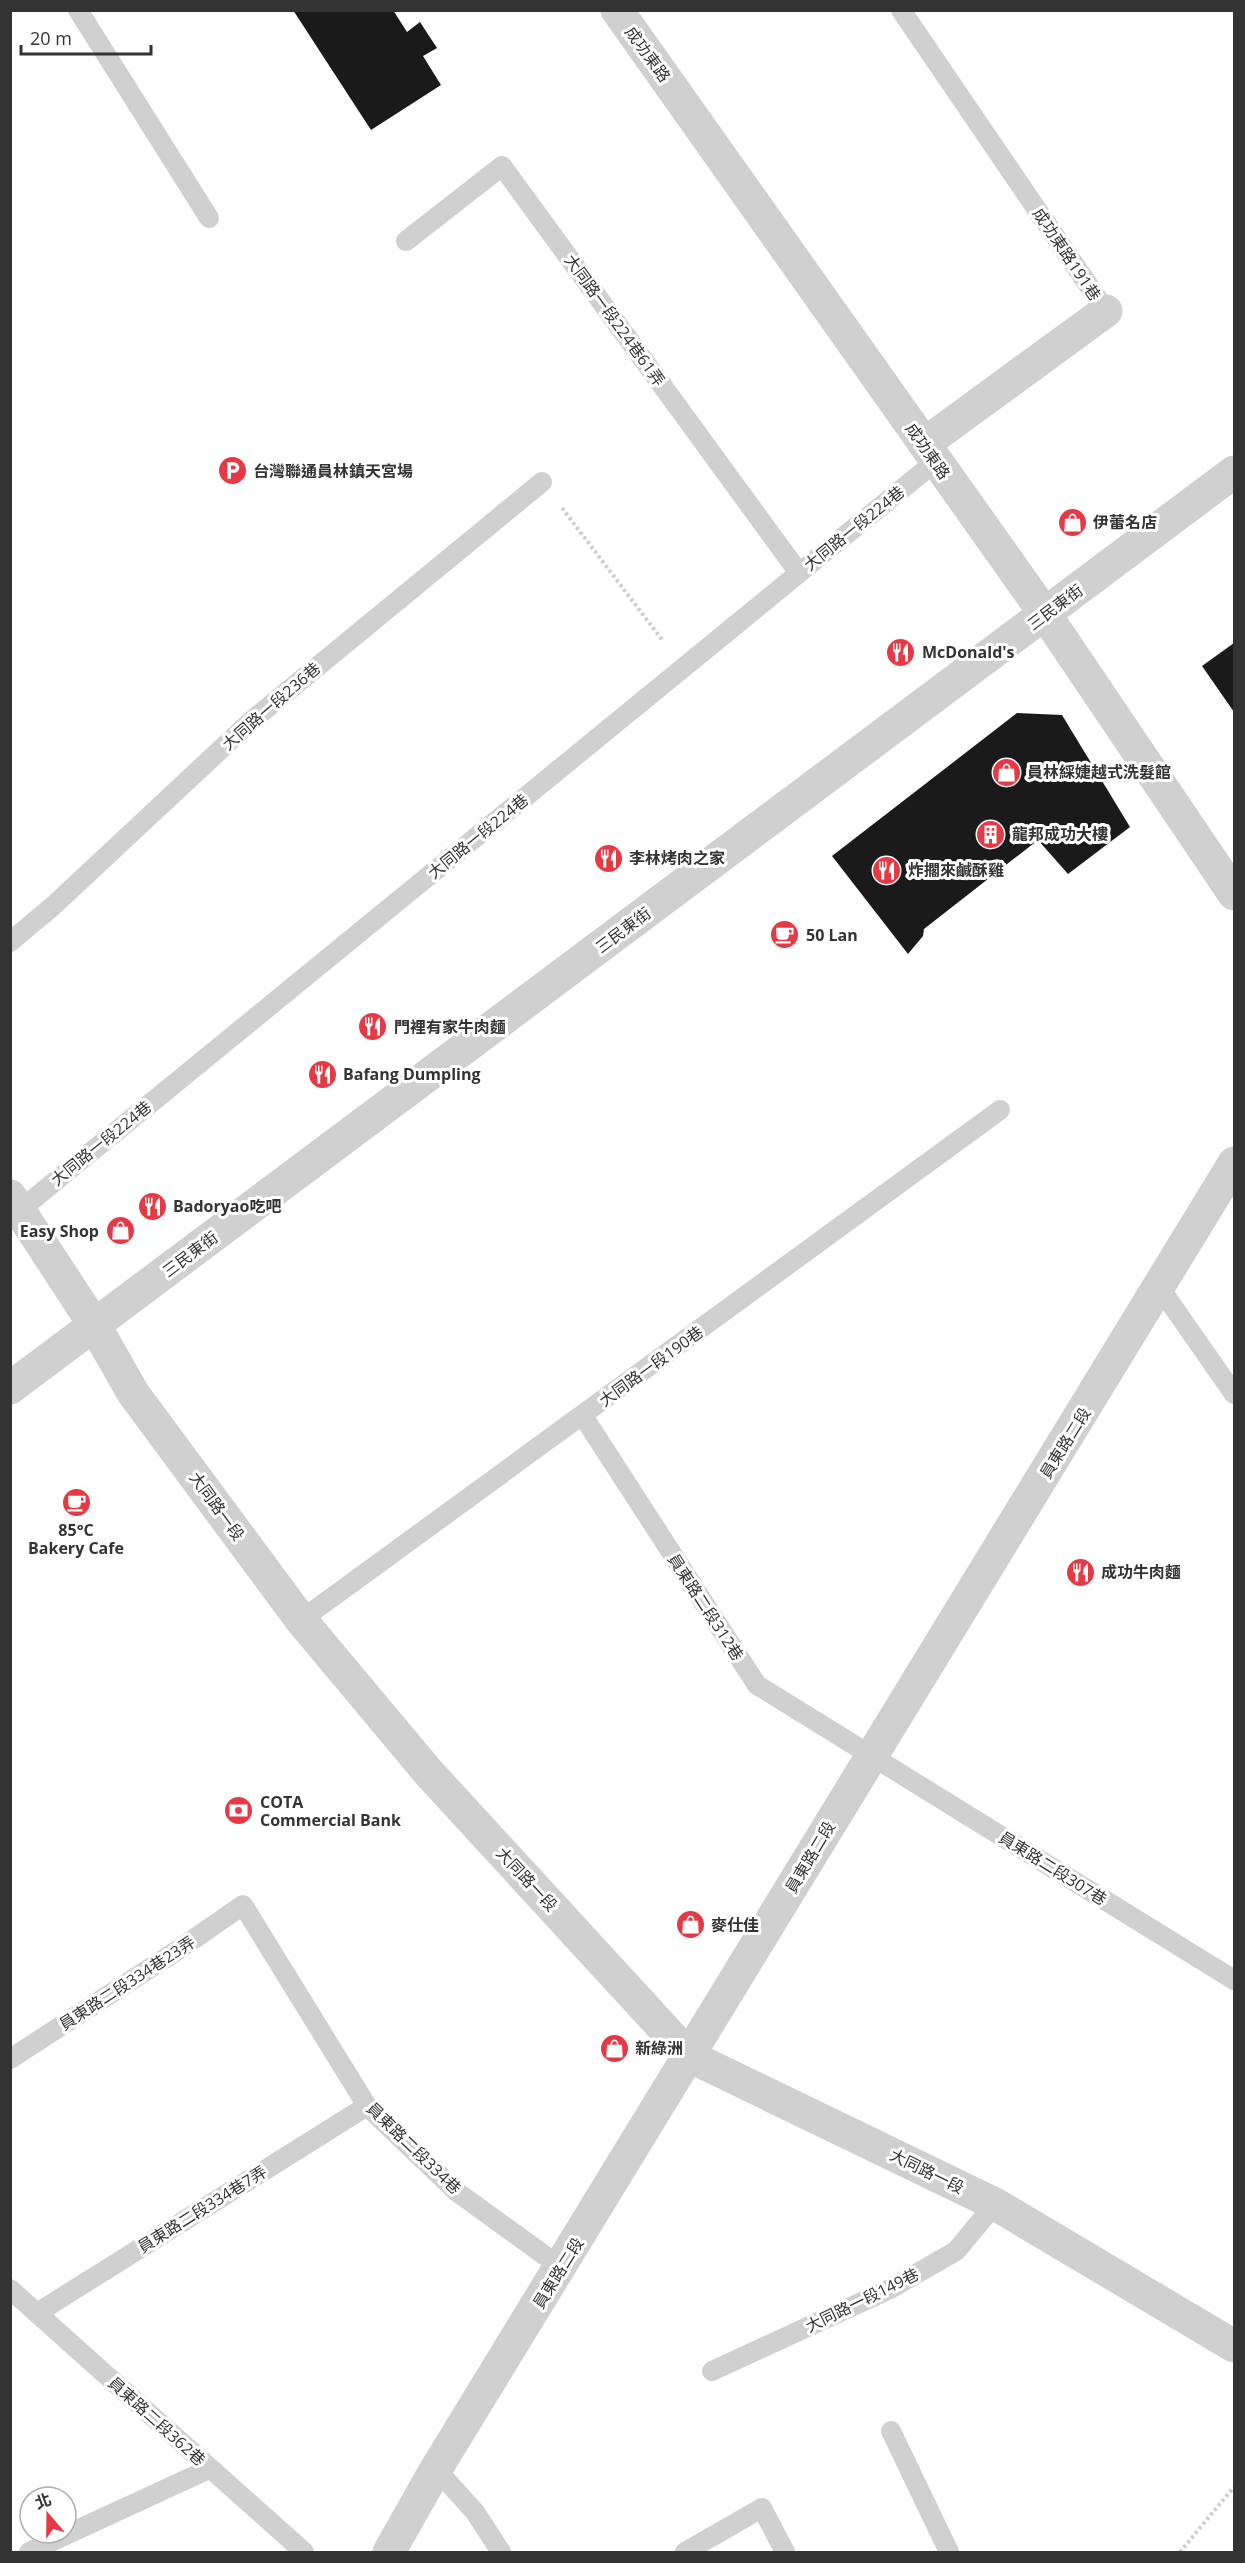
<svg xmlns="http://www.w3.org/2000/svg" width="1245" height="2563" font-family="'Open Sans','Noto Sans TC',sans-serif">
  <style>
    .building { fill: #1a1a1a }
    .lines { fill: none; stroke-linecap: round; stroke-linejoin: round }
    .path { stroke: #cdcdcd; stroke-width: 4; stroke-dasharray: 3 3; stroke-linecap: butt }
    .service { stroke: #d0d0d0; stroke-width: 20 }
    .minor { stroke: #d0d0d0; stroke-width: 33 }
    .tertiary { stroke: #d0d0d0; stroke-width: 33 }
    .labels { text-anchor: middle; stroke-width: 6; stroke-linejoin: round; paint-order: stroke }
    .street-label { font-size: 16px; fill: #333; stroke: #fff }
    .poi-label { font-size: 16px; font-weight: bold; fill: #333; stroke: #fff; text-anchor: start }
  </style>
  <rect width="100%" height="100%" fill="#fff"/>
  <path class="building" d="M293,10H393L407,32L420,22L437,48L423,56L441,85L371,130Z
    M1234,643V712L1202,666Z
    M1017,713L1062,715L1130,827L1068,874L1038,840L924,929L923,936L908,954L832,856Z"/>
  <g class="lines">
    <path class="path" d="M562,508L663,641
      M1180,2552L1234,2487"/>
    <path class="service" d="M78,10L209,218
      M901,10L1106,311
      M406,241L502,166L799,573
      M10,942L53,906L250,722L542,482
      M20,1210L935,462
      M1160,1288L1234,1394
      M583,1416L757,1685L1234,1980
      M301,1620L1000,1110
      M10,2059L178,1950L243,1905L367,2106L457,2192L562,2268
      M10,2289L304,2552
      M37,2313L367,2106
      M712,2371L890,2289L956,2251L995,2204
      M891,2431L949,2552
      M436,2469L475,2512L501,2552
      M29,2552L209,2469
      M685,2552L762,2508L785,2552"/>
    <path class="minor" d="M617,10L1045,614L1234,894
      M924,444L1106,311
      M10,1196L95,1326L133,1393L301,1620L429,1773L689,2056L995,2204L1234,2346
      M10,1388L1234,472"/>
    <path class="tertiary" d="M389,2552L436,2469L1234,1163"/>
  </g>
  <defs>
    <symbol id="parking-disc" viewBox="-11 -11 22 22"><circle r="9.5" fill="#e63946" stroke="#fff"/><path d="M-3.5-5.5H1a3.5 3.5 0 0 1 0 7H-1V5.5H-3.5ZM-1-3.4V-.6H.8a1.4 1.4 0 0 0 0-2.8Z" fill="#fff"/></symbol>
    <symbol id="shop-disc" viewBox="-11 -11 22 22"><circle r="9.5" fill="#e63946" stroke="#fff"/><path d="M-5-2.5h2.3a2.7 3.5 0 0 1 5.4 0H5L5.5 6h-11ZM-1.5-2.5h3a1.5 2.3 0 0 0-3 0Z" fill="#fff"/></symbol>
    <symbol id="restaurant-disc" viewBox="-11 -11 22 22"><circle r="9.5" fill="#e63946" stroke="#fff"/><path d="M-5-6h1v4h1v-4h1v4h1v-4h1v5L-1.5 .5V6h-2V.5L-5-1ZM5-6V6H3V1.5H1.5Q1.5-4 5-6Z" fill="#fff"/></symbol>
    <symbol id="building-disc" viewBox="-11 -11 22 22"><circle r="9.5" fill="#e63946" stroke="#fff"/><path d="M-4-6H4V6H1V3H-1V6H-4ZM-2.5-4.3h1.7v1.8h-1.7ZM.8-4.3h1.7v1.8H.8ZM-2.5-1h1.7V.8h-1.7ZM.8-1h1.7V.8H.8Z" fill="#fff"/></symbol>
    <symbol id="cafe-disc" viewBox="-11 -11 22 22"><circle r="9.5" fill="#e63946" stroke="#fff"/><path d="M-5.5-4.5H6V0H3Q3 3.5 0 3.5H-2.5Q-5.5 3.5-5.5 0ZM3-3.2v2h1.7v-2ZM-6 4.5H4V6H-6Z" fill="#fff"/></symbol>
    <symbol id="bank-disc" viewBox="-11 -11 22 22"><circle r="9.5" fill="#e63946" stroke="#fff"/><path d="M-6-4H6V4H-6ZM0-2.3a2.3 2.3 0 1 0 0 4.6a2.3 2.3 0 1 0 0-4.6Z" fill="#fff"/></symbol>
  </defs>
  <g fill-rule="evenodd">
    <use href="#parking-disc" x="216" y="454" width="33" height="33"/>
    <use href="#shop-disc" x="1056" y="506" width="33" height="33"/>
    <use href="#restaurant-disc" x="884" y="636" width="33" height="33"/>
    <use href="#shop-disc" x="990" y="756" width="33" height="33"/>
    <use href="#building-disc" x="974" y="818" width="33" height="33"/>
    <use href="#restaurant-disc" x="592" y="842" width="33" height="33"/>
    <use href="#restaurant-disc" x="870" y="854" width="33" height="33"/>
    <use href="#cafe-disc" x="768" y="918" width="33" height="33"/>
    <use href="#restaurant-disc" x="356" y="1010" width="33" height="33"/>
    <use href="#restaurant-disc" x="306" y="1058" width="33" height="33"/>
    <use href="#restaurant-disc" x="136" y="1190" width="33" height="33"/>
    <use href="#shop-disc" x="104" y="1214" width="33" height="33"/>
    <use href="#cafe-disc" x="60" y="1486" width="33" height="33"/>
    <use href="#restaurant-disc" x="1064" y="1556" width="33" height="33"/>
    <use href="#bank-disc" x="222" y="1794" width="33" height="33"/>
    <use href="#shop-disc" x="674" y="1908" width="33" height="33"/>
    <use href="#shop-disc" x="598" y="2032" width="33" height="33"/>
  </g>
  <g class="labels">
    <g class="street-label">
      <text transform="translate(648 54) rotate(54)" y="6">成功東路</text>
      <text transform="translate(1067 254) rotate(56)" y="6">成功東路191巷</text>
      <text transform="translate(615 320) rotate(54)" y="6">大同路一段224巷61弄</text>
      <text transform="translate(928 451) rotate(55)" y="6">成功東路</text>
      <text transform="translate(854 528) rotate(-39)" y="6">大同路一段224巷</text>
      <text transform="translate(1055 607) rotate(-37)" y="6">三民東街</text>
      <text transform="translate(271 706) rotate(-41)" y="6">大同路一段236巷</text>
      <text transform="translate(478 836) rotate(-39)" y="6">大同路一段224巷</text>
      <text transform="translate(623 930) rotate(-37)" y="6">三民東街</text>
      <text transform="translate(101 1143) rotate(-39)" y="6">大同路一段224巷</text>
      <text transform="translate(190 1254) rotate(-37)" y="6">三民東街</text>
      <text transform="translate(651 1366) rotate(-36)" y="6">大同路一段190巷</text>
      <text transform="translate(1065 1443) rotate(-58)" y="6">員東路二段</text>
      <text transform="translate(217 1506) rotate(54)" y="6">大同路一段</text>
      <text transform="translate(706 1607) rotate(57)" y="6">員東路二段312巷</text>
      <text transform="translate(810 1857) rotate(-59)" y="6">員東路二段</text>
      <text transform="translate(1053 1868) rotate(32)" y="6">員東路二段307巷</text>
      <text transform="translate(527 1879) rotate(47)" y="6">大同路一段</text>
      <text transform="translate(127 1983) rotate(-33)" y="6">員東路二段334巷23弄</text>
      <text transform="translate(414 2148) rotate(44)" y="6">員東路二段334巷</text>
      <text transform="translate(927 2171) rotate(26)" y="6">大同路一段</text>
      <text transform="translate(202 2209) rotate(-32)" y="6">員東路二段334巷7弄</text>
      <text transform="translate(558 2273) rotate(-58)" y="6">員東路二段</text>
      <text transform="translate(862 2300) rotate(-26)" y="6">大同路一段149巷</text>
      <text transform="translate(157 2421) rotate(42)" y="6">員東路二段362巷</text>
    </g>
    <g class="poi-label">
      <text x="253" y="477">台灣聯通員林鎮天宮場</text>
      <text x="1093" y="528">伊蕾名店</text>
      <text x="922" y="658">McDonald's</text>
      <text x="1027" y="778">員林綵婕越式洗髮館</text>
      <text x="1012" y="840">龍邦成功大樓</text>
      <text x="629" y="864">李林烤肉之家</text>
      <text x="908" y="876">炸擱來鹹酥雞</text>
      <text x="806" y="941">50 Lan</text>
      <text x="394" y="1033">門裡有家牛肉麵</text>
      <text x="343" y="1080">Bafang Dumpling</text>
      <text x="173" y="1212">Badoryao吃吧</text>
      <text x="99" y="1237" text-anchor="end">Easy Shop</text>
      <text x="76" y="1536" text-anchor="middle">85°C<tspan x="76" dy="18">Bakery Cafe</tspan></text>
      <text x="1101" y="1578">成功牛肉麵</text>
      <text x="260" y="1808">COTA<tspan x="260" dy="18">Commercial Bank</tspan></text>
      <text x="711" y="1931">麥仕佳</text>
      <text x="635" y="2054">新綠洲</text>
    </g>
  </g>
  <rect width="1245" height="2563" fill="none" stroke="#333333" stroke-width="24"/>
  <g transform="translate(48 2515) rotate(340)"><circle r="28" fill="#ffffff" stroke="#adadad" stroke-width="1.5"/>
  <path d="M0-4.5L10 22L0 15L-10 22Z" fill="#e63946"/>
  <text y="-9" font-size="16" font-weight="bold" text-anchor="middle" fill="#333333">北</text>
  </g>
  <path d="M21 45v9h130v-9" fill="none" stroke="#333333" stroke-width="3"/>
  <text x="30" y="45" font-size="18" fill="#333333" stroke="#ffffff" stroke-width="4.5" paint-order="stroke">20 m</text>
</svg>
